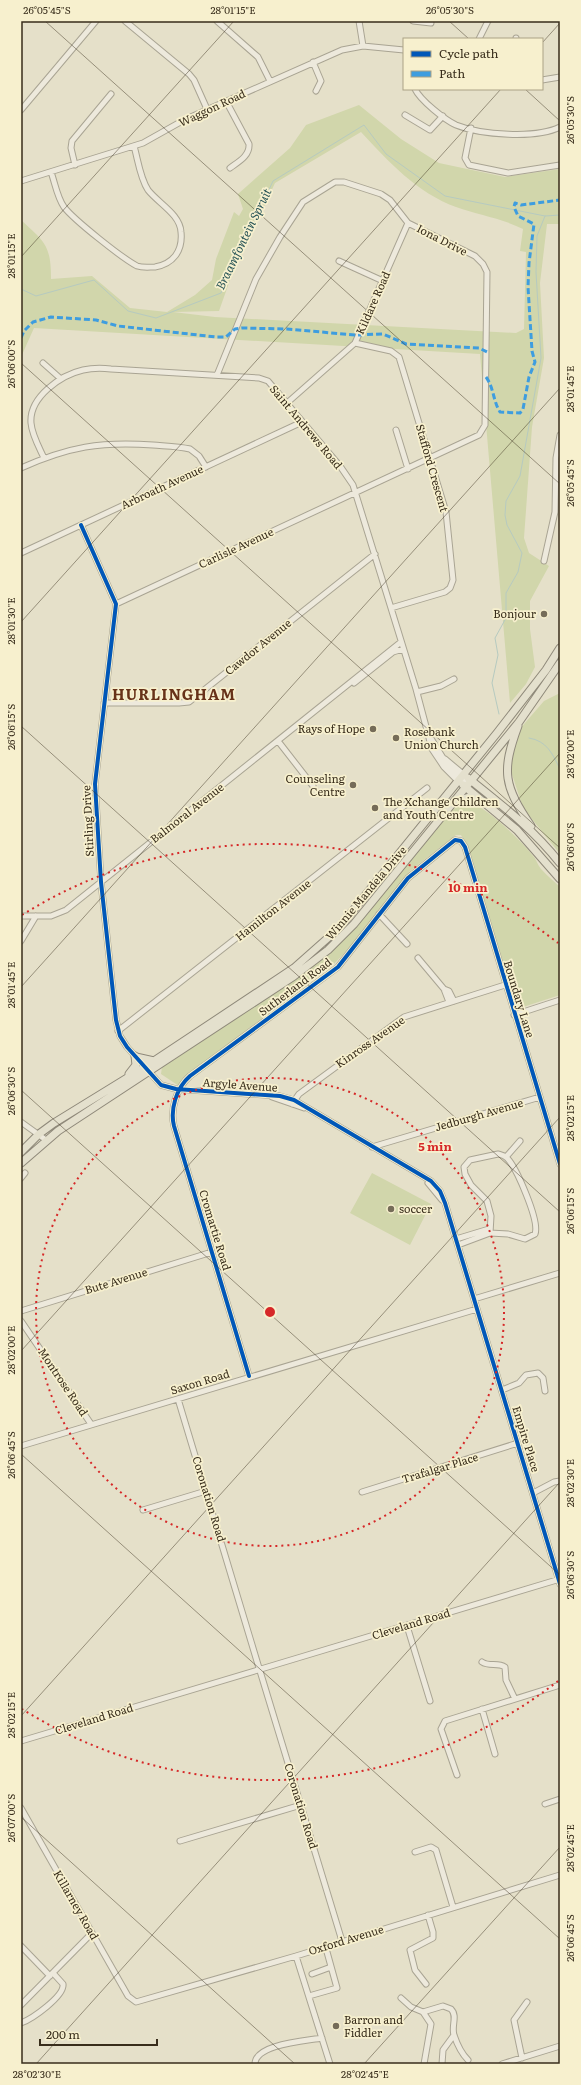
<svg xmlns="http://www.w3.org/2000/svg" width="581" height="2085" font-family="Literata,serif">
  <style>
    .green { fill: #d1d6ab; fill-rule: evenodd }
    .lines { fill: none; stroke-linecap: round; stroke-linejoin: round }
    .stream { stroke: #b6cac0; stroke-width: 1 }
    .minor-casing { stroke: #a9a493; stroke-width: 7 }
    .major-casing { stroke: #8f897a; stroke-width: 9 }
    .minor { stroke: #ede9dc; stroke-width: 5 }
    .major { stroke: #e4e0cd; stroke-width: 7 }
    .quiet { stroke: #3e9ddf; stroke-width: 3; stroke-dasharray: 6 3; stroke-linecap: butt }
    .cycleway-casing { stroke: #f7f0ce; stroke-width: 6 }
    .cycleway { stroke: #0057b8; stroke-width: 4 }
    .ticks { fill: none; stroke: #382d1b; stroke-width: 1; stroke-opacity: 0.45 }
    .ring { fill: none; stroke: #d62828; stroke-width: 2; stroke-dasharray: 2 4 }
    .poi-dot { fill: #756c58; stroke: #f7f0ce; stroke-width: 1.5 }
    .labels { text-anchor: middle; stroke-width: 3.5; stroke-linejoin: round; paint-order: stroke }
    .street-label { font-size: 11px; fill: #382d1b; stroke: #f7f0ce }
    .poi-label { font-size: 11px; fill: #382d1b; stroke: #f7f0ce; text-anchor: start }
    .water-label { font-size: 12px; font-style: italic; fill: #2a5658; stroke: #f7f0ce }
    .district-label { font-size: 15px; font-weight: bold; letter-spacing: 1px; fill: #673219; stroke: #f7f0ce }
    .centre { fill: #d62828; stroke: #f7f0ce; stroke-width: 2 }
    .ring-label { font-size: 12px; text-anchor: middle; font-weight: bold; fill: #d62828; stroke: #f7f0ce; stroke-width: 3.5; stroke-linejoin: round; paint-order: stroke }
    .neatline { fill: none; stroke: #382d1b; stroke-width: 1.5 }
    .ticks-label { font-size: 10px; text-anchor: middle; fill: #382d1b }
  </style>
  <rect width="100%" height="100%" fill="#e5e0c9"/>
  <path class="green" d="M359,105L401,139L439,163L505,177L560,169V224H547L540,283L544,358L532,427L524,538L529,553L549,566L530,601V629L535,667L526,684L510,703L480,354L34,328L21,357V220C45,242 51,245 51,279L92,276L130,308L167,312L195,295L212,280L216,259L234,212L239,216L243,209L238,194L290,148L306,125ZM361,132C388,161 417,193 456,207C478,215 501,218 523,229L520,251L526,252L524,329L516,333L215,317L173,312L219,311L230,280L275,183Z
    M560,693V854L523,808L509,765L518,731L544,701Z
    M465,801C481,801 524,843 534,857C537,861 538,866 542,870C547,876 554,881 560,887V995L520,1008H517L514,1004L468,848L461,835H456L410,871L352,945L334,964L183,1078L179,1086L161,1074L162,1067L287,985L325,956L443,820L459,804Z
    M372,1173L431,1204L410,1245L350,1213Z"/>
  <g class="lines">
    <path class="stream" d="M21,289L36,296L94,280L128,311L156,318L221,293L273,181L364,125L386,154L445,196L545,216L560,215
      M499,714L492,683L498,655L495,638L506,618V593L518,572L522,553L507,525L505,515L506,501L520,476L541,358L536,272L537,236L545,216
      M529,738C547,741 552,753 560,769"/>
    <defs>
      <path id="minor" d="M125,21L189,74L194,80L207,109
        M217,21L258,57L270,81
        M359,21L363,46
        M413,21L431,23
        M479,39L488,21
        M516,39V38
        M313,62L321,81L316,91
        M542,80L560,77
        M415,89C420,100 445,120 456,125C481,135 536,139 560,127
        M226,101L249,144C250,156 238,162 230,168
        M21,110L96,21
        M405,115L430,130L443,116
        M471,128L465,158L469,165L508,173L560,165
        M75,165L71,148L72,141L111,94
        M51,172C55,183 57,197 64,207C74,220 122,258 137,266C143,268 149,267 155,267C173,264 183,251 181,232C180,214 158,203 148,190C140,178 138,160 134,146
        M21,181L143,143L184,120L342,50L363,46L404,50
        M339,261L383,281
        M355,343L391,351L399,357L446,512L453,580L450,588L445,592L391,608
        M43,363L61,379
        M287,403L355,343L408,223
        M396,430L408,469
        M44,458C39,447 32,435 31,423C29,397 61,375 83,370C92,368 102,368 111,369L259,378L268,381L340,466L353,485L416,689L432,749L444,767L458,781
        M21,468C68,447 101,441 153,445C165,446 178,446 190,449L199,456L206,467
        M81,525L116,604L95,784L101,882L116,1020L120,1036L127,1047L161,1085L176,1089L280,1096L294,1100L431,1181L440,1191L445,1203L560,1584
        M21,553L302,422
        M544,561L555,512L556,458L560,435
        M116,604L479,435L485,425L487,272L483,264L475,256L408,223L390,200L381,194L344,182H335L303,202L280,237L256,279L217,375
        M354,683L393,652L403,649
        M417,692L441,686L454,679
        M104,703H179L189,702L375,554
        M432,740L448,766L468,784
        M278,741L313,786
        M445,759L463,774
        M379,914L407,944
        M21,916H51L66,910L401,642
        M21,941L36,916
        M418,958L444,989L449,1002
        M444,989L449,991L454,1001
        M514,1015L560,1000
        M118,1031L427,788
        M272,1097L304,1108
        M292,1104L299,1094L404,1017L505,985
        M21,1122L46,1140
        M372,1147L540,1097
        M506,1157L520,1141
        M21,1178L25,1173
        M428,1183L442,1200
        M456,1239L489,1229
        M458,1245L490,1233L508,1234L525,1239L535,1234C540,1221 516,1167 507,1158C504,1155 502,1155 498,1154L470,1160L464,1167L465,1174L471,1185L487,1201L491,1216L490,1233
        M474,1299L560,1273
        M21,1311L212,1252
        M21,1321L91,1424
        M249,1376L174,1126C170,1110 176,1088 190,1076L338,967L408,878L455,840L461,841L465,847L560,1164
        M502,1390L519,1383L526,1375L538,1373L543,1378L545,1391
        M178,1399L259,1668
        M21,1446L477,1309
        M362,1492L518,1443
        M533,1493L554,1482L560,1481
        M143,1510L206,1491
        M407,1626L430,1701
        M482,1662C489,1667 498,1662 505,1667L506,1680L515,1699
        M260,1668L258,1670L260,1671L342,1941
        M261,1669L560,1579
        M482,1709L495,1754
        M21,1741L258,1670
        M457,1775L441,1729L445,1721L560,1685
        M545,1804L560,1799
        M21,1808L128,1996L136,2002L296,1956L560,1875
        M180,1841L301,1805
        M415,1852L431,1847L436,1850L453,1907
        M21,1946L50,1976
        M296,1956L330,2064
        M312,1974L331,1967
        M426,1984L415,1970L410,1950L433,1938V1932L428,1915
        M309,1996L337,1988L327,1952
        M401,1998L411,2007L423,2012L443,2006L451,2009C458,2016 451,2026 454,2035C457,2044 461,2053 468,2060
        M21,2005L92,1933
        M423,2012L431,2024L424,2064
        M21,2023C32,2019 65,1996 63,1984L53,1973
        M522,2058L514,2020L527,2002
        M255,2064C255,2044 306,2041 322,2038
        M442,2064L443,2050L454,2035
        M502,2064L560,2046"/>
      <path id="major" d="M518,726C501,772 504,786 531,826
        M468,778C503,806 532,828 560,863
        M463,785L517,830L560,879
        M453,803L469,797L479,801
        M136,1057L154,1061
        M129,1074L136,1065L135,1056
        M21,1152L39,1134L54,1123L145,1067L294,968L338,929L497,733L546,670L560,648
        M21,1163L58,1131L294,976L328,950L354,924L519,722L560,663"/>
    </defs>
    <use href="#minor" class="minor-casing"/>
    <use href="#major" class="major-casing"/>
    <use href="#minor" class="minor"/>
    <use href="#major" class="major"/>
    <path class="quiet" d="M21,338L24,331L33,322L51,317L96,320L118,326L216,337H226L235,329L242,328L287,329L355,335L383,334L406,344L479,348L487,352
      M486,377C494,388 493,401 500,412L520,413L523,409L529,377L535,362L532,351L528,287L529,263L534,224L518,216L514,207L515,203L521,205L560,200"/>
    <defs>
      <path id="cycleway" d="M81,525L116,604L95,784L101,882L116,1020L120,1036L127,1047L161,1085L176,1089L280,1096L294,1100L431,1181L440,1191L445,1203L560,1584
        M249,1376L174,1126C170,1110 176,1088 190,1076L338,967L408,878L455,840L461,841L465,847L560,1164"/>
    </defs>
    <use href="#cycleway" class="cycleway-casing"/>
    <use href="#cycleway" class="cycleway"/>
  </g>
  <path class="ticks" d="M45,21L560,484M449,21L469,39M542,43L560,23M525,89L560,121M21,257L234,21M21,363L560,848M21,622L501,89M21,726L560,1212M21,987L560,388M21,1090L560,1575M21,1351L560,753M21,1454L560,1939M21,1716L560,1117M21,1817L295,2064M36,2064L560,1482M364,2064L560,1847"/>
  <g class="ring">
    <circle cx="270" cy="1312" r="234"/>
    <path d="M558 1681A468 468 0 0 1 22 1709M22 915A468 468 0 0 1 558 943"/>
  </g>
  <g class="poi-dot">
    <circle cx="544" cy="614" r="4"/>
    <circle cx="373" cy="729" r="4"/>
    <circle cx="396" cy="738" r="4"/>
    <circle cx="353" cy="785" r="4"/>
    <circle cx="375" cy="808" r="4"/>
    <circle cx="391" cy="1209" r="4"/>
    <circle cx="336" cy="2026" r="4"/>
  </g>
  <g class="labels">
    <g class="street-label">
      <text transform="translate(212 108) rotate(-25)" y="4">Waggon Road</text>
      <text transform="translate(442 240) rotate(27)" y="4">Iona Drive</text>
      <text transform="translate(373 303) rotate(-66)" y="4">Kildare Road</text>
      <text transform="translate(306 427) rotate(50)" y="4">Saint Andrews Road</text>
      <text transform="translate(432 468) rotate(74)" y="4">Stafford Crescent</text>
      <text transform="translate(162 487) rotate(-25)" y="4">Arbroath Avenue</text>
      <text transform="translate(236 548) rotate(-25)" y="4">Carlisle Avenue</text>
      <text transform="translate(258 647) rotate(-39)" y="4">Cawdor Avenue</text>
      <text transform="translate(187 813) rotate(-38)" y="4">Balmoral Avenue</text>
      <text transform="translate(88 821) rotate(-93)" y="4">Stirling Drive</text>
      <text transform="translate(366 893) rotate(-50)" y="4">Winnie Mandela Drive</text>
      <text transform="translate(273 910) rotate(-38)" y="4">Hamilton Avenue</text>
      <text transform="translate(295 987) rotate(-37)" y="4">Sutherland Road</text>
      <text transform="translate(519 999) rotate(73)" y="4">Boundary Lane</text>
      <text transform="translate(370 1042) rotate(-35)" y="4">Kinross Avenue</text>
      <text transform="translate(240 1085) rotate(4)" y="4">Argyle Avenue</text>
      <text transform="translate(479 1115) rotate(-16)" y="4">Jedburgh Avenue</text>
      <text transform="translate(215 1230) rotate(73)" y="4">Cromartie Road</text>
      <text transform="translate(116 1281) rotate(-17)" y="4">Bute Avenue</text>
      <text transform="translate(63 1382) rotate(56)" y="4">Montrose Road</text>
      <text transform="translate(200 1382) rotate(-17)" y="4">Saxon Road</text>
      <text transform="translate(526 1439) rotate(73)" y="4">Empire Place</text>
      <text transform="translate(440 1468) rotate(-17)" y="4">Trafalgar Place</text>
      <text transform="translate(209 1499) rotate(73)" y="4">Coronation Road</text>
      <text transform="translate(411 1624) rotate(-17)" y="4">Cleveland Road</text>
      <text transform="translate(94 1719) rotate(-17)" y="4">Cleveland Road</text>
      <text transform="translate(301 1806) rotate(73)" y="4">Coronation Road</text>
      <text transform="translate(76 1905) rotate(60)" y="4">Killarney Road</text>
      <text transform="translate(346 1940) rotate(-17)" y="4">Oxford Avenue</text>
    </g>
    <g class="poi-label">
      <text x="536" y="618" text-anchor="end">Bonjour</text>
      <text x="365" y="733" text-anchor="end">Rays of Hope</text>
      <text x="404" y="736">Rosebank<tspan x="404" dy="13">Union Church</tspan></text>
      <text x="345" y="783" text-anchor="end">Counseling<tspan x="345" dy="13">Centre</tspan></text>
      <text x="383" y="806">The Xchange Children<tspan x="383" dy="13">and Youth Centre</tspan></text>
      <text x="399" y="1213">soccer</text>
      <text x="344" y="2024">Barron and<tspan x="344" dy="13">Fiddler</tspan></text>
    </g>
    <g class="water-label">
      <text transform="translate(244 239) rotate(-64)" y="4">Braamfontein Spruit</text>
    </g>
    <g class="district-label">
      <text x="174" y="700">HURLINGHAM</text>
    </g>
  </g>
  <circle cx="270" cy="1312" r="6" class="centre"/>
  <g class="ring-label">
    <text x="468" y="892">10 min</text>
    <text x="435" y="1151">5 min</text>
  </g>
  <rect width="581" height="2085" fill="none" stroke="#f7f0ce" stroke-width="44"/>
  <rect x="403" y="38" width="140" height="52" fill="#f7f0ce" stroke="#aba286"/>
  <rect x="411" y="51" width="20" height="6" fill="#0057b8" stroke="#aba286"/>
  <text x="439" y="58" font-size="12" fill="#382d1b">Cycle path</text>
  <rect x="411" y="71" width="20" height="6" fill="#3e9ddf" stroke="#aba286"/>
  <text x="439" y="78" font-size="12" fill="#382d1b">Path</text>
  <path d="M40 2039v6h117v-6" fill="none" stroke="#382d1b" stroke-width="2"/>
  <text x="46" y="2039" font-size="12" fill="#382d1b" stroke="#f7f0ce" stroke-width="3" paint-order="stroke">200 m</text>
  <rect x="22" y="22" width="537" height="2041" class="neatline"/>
  <g class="ticks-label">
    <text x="47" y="14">26°05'45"S</text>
    <text x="233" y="14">28°01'15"E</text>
    <text x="450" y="14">26°05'30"S</text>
    <text transform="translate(570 120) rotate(-90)" y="4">26°05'30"S</text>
    <text transform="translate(11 256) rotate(-90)" y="4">28°01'15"E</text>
    <text transform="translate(11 364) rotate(-90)" y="4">26°06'00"S</text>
    <text transform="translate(570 389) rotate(-90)" y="4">28°01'45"E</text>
    <text transform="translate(570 483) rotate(-90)" y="4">26°05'45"S</text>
    <text transform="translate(11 621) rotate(-90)" y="4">28°01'30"E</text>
    <text transform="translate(11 727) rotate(-90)" y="4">26°06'15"S</text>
    <text transform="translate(570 754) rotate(-90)" y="4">28°02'00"E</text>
    <text transform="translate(570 847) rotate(-90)" y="4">26°06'00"S</text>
    <text transform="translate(11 985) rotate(-90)" y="4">28°01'45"E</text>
    <text transform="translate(11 1091) rotate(-90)" y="4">26°06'30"S</text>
    <text transform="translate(570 1118) rotate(-90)" y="4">28°02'15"E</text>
    <text transform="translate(570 1211) rotate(-90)" y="4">26°06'15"S</text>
    <text transform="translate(11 1350) rotate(-90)" y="4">28°02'00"E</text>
    <text transform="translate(11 1455) rotate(-90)" y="4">26°06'45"S</text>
    <text transform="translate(570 1483) rotate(-90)" y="4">28°02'30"E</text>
    <text transform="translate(570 1575) rotate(-90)" y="4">26°06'30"S</text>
    <text transform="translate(11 1715) rotate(-90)" y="4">28°02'15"E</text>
    <text transform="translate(11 1818) rotate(-90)" y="4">26°07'00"S</text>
    <text transform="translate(570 1848) rotate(-90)" y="4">28°02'45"E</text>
    <text transform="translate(570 1938) rotate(-90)" y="4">26°06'45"S</text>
    <text x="37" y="2078">28°02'30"E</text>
    <text x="365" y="2078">28°02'45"E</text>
  </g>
</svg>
